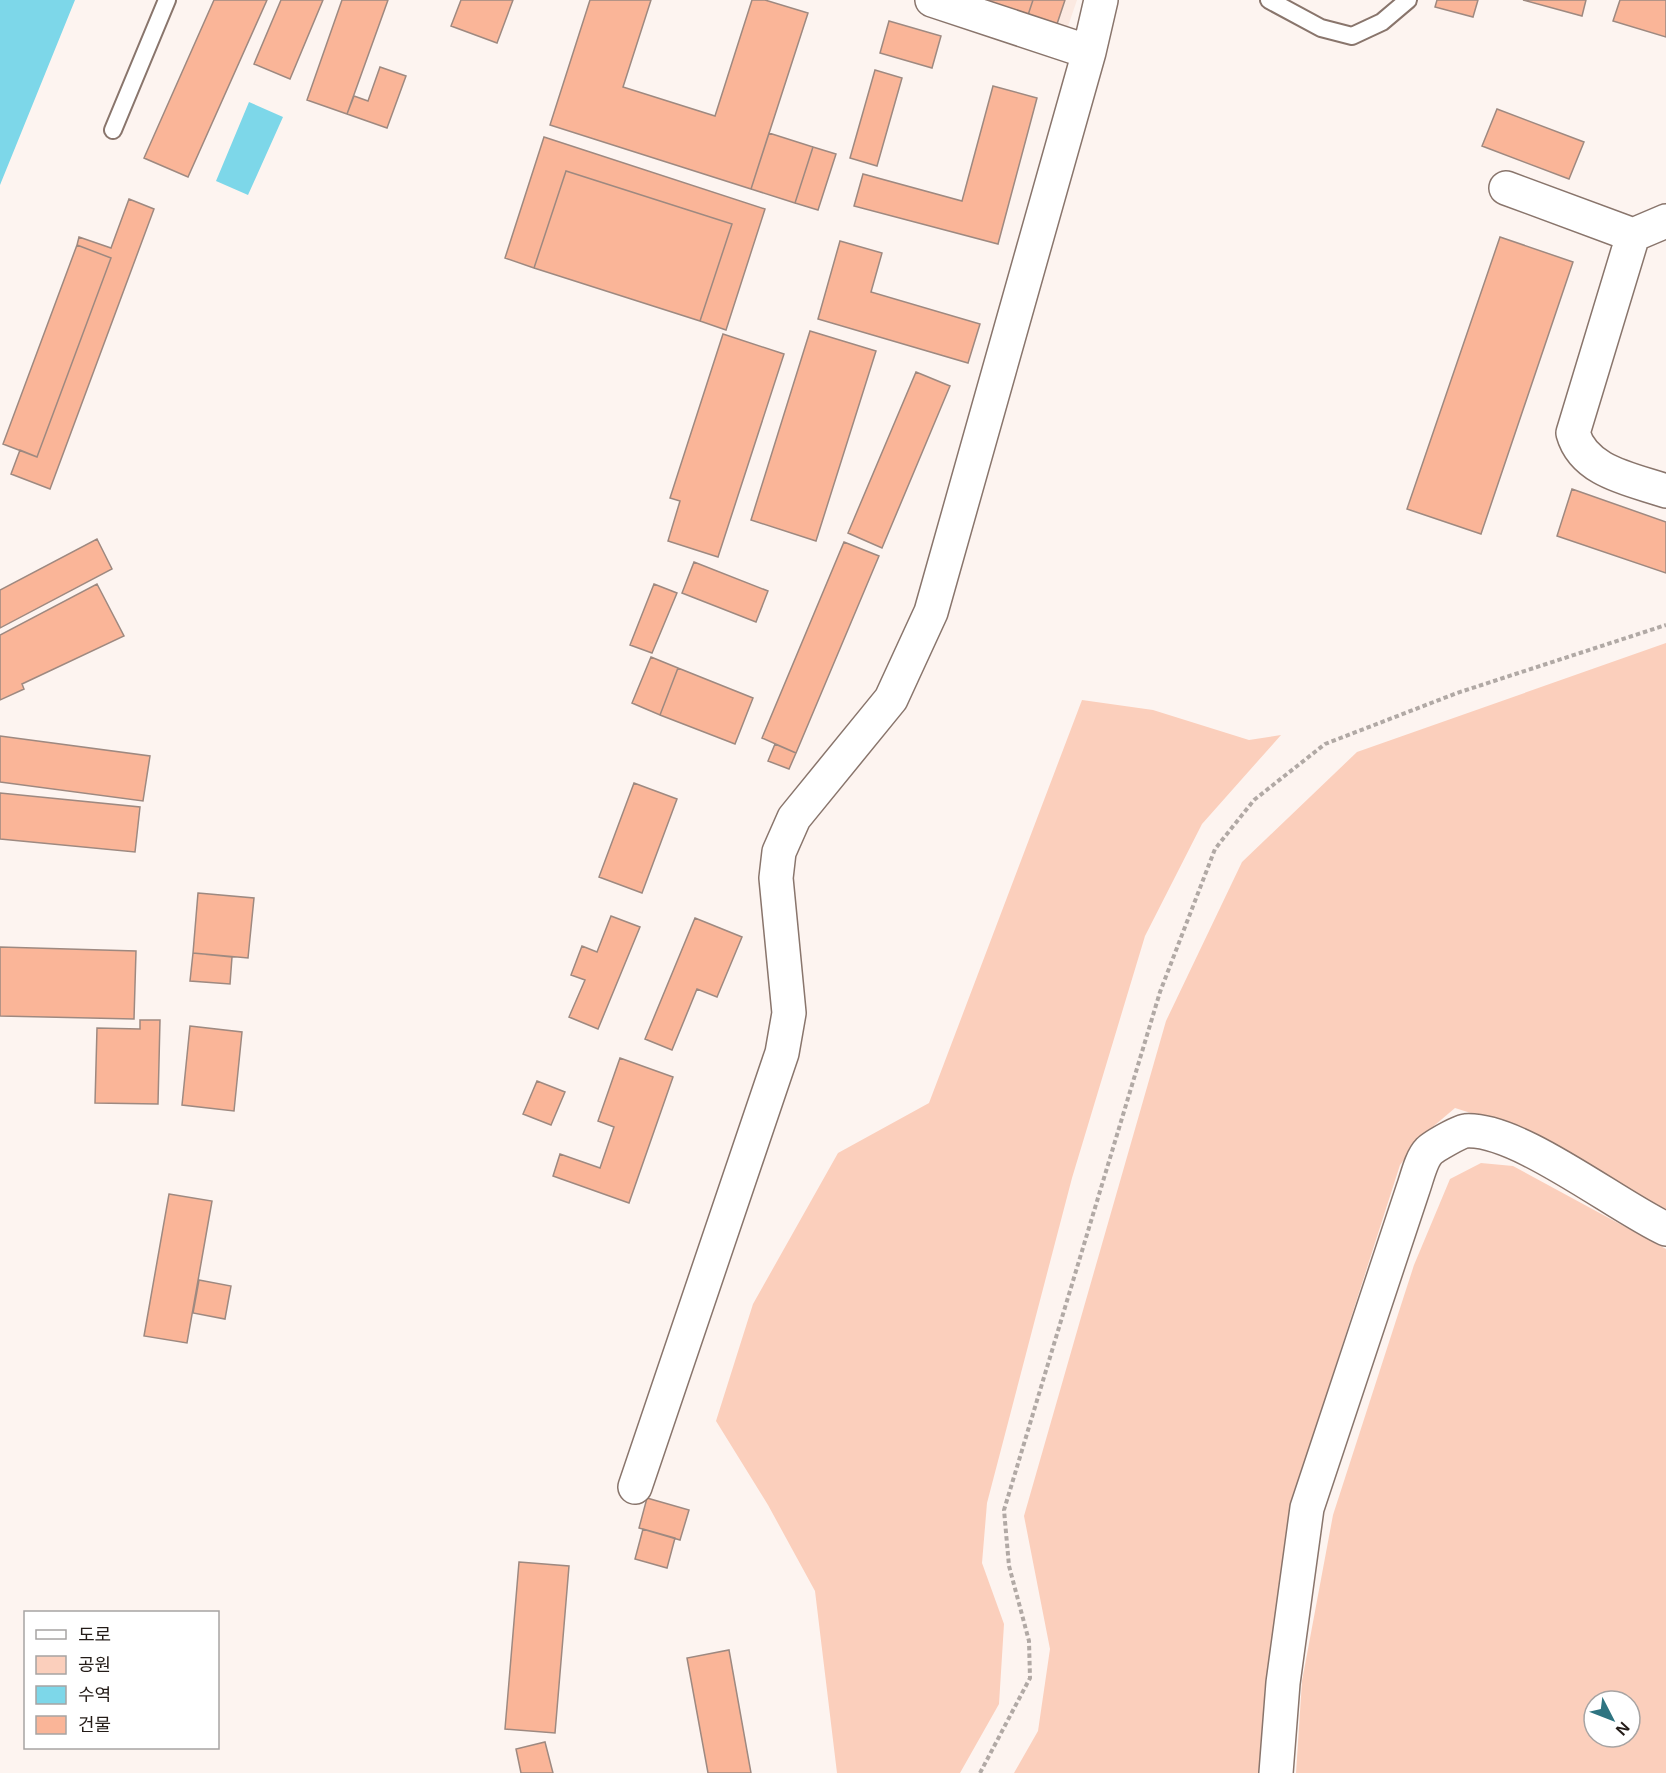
<svg xmlns="http://www.w3.org/2000/svg" width="1666" height="1773" font-family="Helvetica,'Noto Sans KR',sans-serif">
  <style>
    .built { fill: #fbe9e1 }
    .green { fill: #fbcfbc; fill-rule: evenodd }
    .water { fill: #7dd7e9 }
    .building { fill: #fab598; stroke: #9e8980; stroke-width: 1.5 }
    .lines { fill: none; stroke-linecap: round; stroke-linejoin: round }
    .lane-casing { stroke: #89756c; stroke-width: 20 }
    .street-casing { stroke: #89756c; stroke-width: 36 }
    .path { stroke: #b1a9a5; stroke-width: 4; stroke-dasharray: 4.5 3; stroke-linecap: butt }
    .lane { stroke: #fff; stroke-width: 16 }
    .street { stroke: #fff; stroke-width: 33 }
  </style>
  <rect width="100%" height="100%" fill="#fdf4f0"/>
  <path class="built" d="M964,0H1077L1066,32Z"/>
  <path class="green" d="M1666,643V1211L1512,1126L1455,1108L1422,1136L1400,1165L1290,1508L1265,1686L1259,1773H1014L1038,1731L1050,1649L1024,1516L1166,1021L1242,862L1357,752Z
    M1082,700L1153,710L1249,740L1281,735L1202,824L1145,936L1072,1178L987,1503L982,1563L1004,1624L999,1704L960,1773H837L815,1591L768,1505L716,1421L753,1304L838,1153L929,1103Z
    M1481,1163L1513,1166L1666,1249V1773H1296L1302,1681L1333,1515L1414,1265L1450,1179ZM1594,1701H1630V1737H1594Z"/>
  <path class="water" d="M0,0H75L0,185Z
    M249,102L283,117L248,195L216,181Z"/>
  <path class="building" d="M214,0H267L188,177L144,158Z
    M281,0H323L290,79L254,64Z
    M342,0H388L347,114L307,100Z
    M461,0H513L497,43L451,26Z
    M590,0H651L623,87L715,116L752,0H765L808,13L751,189L550,125Z
    M984,0H1033L1028,15Z
    M1033,0H1065L1057,24L1028,15Z
    M1437,0H1478L1473,17L1435,7Z
    M1523,0H1586L1582,16Z
    M1620,0H1666V37L1613,21Z
    M889,21L941,36L932,68L880,53Z
    M380,67L406,76L387,128L347,114L354,96L368,101Z
    M875,70L902,78L877,166L850,158Z
    M993,86L1037,98L998,244L854,206L863,174L962,201Z
    M1497,109L1584,142L1569,179L1482,146Z
    M769,133L813,147L795,203L751,189Z
    M544,137L765,209L726,330L700,321L732,224L566,171L534,268L505,258Z
    M813,147L836,154L818,210L795,203Z
    M566,171L732,224L700,321L534,268Z
    M129,199L154,209L50,489L11,474L20,450L37,457L111,258L77,245L79,237L111,248Z
    M1500,237L1573,262L1481,534L1407,509Z
    M840,241L882,253L871,292L980,324L968,363L818,319Z
    M77,245L111,258L37,457L3,444Z
    M810,331L876,351L816,541L751,520Z
    M723,334L784,354L718,557L668,541L680,501L670,498Z
    M916,372L950,386L882,548L848,533Z
    M1572,489L1666,522V573L1557,536Z
    M97,539L112,569L0,628V590Z
    M844,542L879,556L796,753L762,738Z
    M694,562L768,591L756,622L682,593Z
    M97,584L124,636L22,684L24,689L0,700V635Z
    M654,584L677,593L652,653L630,645Z
    M651,657L678,668L660,715L632,703Z
    M678,668L753,698L735,744L660,715Z
    M0,736L150,756L143,801L0,782Z
    M775,744L796,753L789,769L768,761Z
    M634,783L677,799L642,893L599,877Z
    M0,793L140,807L135,852L0,839Z
    M198,893L254,898L248,958L193,953Z
    M611,916L640,927L598,1029L569,1017L585,980L571,975L582,946L597,952Z
    M695,918L742,937L717,997L697,989L672,1050L645,1039Z
    M0,947L136,951L134,1019L0,1016Z
    M193,953L232,957L230,984L190,981Z
    M140,1020H160L158,1104L95,1103L97,1028L140,1029Z
    M190,1026L242,1032L234,1111L182,1105Z
    M620,1058L673,1077L629,1203L553,1176L560,1154L600,1168L614,1127L598,1121Z
    M537,1081L565,1092L551,1125L523,1114Z
    M169,1194L212,1201L187,1343L144,1336Z
    M199,1280L231,1286L225,1319L193,1313Z
    M647,1498L689,1510L680,1540L639,1528Z
    M643,1529L675,1538L667,1568L635,1559Z
    M519,1562L569,1566L555,1733L505,1729Z
    M729,1650L751,1773H708L687,1658Z
    M545,1742L553,1773H521L516,1749Z"/>
  <g class="lines">
    <defs>
      <path id="lane" d="M1269,0L1321,28L1352,36L1382,22L1408,0
        M113,130L167,0"/>
      <path id="street" d="M932,0L1089,52
        M1506,188L1633,235L1666,221
        M1633,235L1573,433C1584,472 1631,479 1666,491
        M635,1487L782,1053L789,1013L776,878L779,852L794,818L891,699L931,612L1089,52L1101,0
        M1276,1773L1283,1683L1307,1508L1413,1189C1417,1178 1421,1159 1429,1151C1432,1147 1461,1131 1465,1131C1517,1127 1616,1206 1666,1229"/>
    </defs>
    <use href="#lane" class="lane-casing"/>
    <use href="#street" class="street-casing"/>
    <path class="path" d="M980,1773L1030,1678L1029,1641L1009,1566L1004,1510L1160,992L1215,849L1254,800L1325,744L1457,693L1666,625"/>
    <use href="#lane" class="lane"/>
    <use href="#street" class="street"/>
  </g>
  <rect x="24" y="1611" width="195" height="138" fill="#ffffff" stroke="#a7a4a3" stroke-width="1.5"/>
  <rect x="36" y="1630" width="30" height="9" fill="#ffffff" stroke="#a7a4a3" stroke-width="1.5"/>
  <text x="78" y="1641" font-size="18" fill="#241c18">도로</text>
  <rect x="36" y="1656" width="30" height="18" fill="#fbcfbc" stroke="#a7a4a3" stroke-width="1.5"/>
  <text x="78" y="1671" font-size="18" fill="#241c18">공원</text>
  <rect x="36" y="1686" width="30" height="18" fill="#7dd7e9" stroke="#a7a4a3" stroke-width="1.5"/>
  <text x="78" y="1701" font-size="18" fill="#241c18">수역</text>
  <rect x="36" y="1716" width="30" height="18" fill="#fab598" stroke="#a7a4a3" stroke-width="1.5"/>
  <text x="78" y="1731" font-size="18" fill="#241c18">건물</text>
  <g transform="translate(1612 1719) rotate(132)"><circle r="28" fill="#ffffff" stroke="#a7a4a3" stroke-width="1.5"/>
  <path d="M0-4.5L10 22L0 15L-10 22Z" fill="#2e7481"/>
  <text y="-9" font-size="16" font-weight="bold" text-anchor="middle" fill="#241c18">N</text>
  </g>
</svg>
